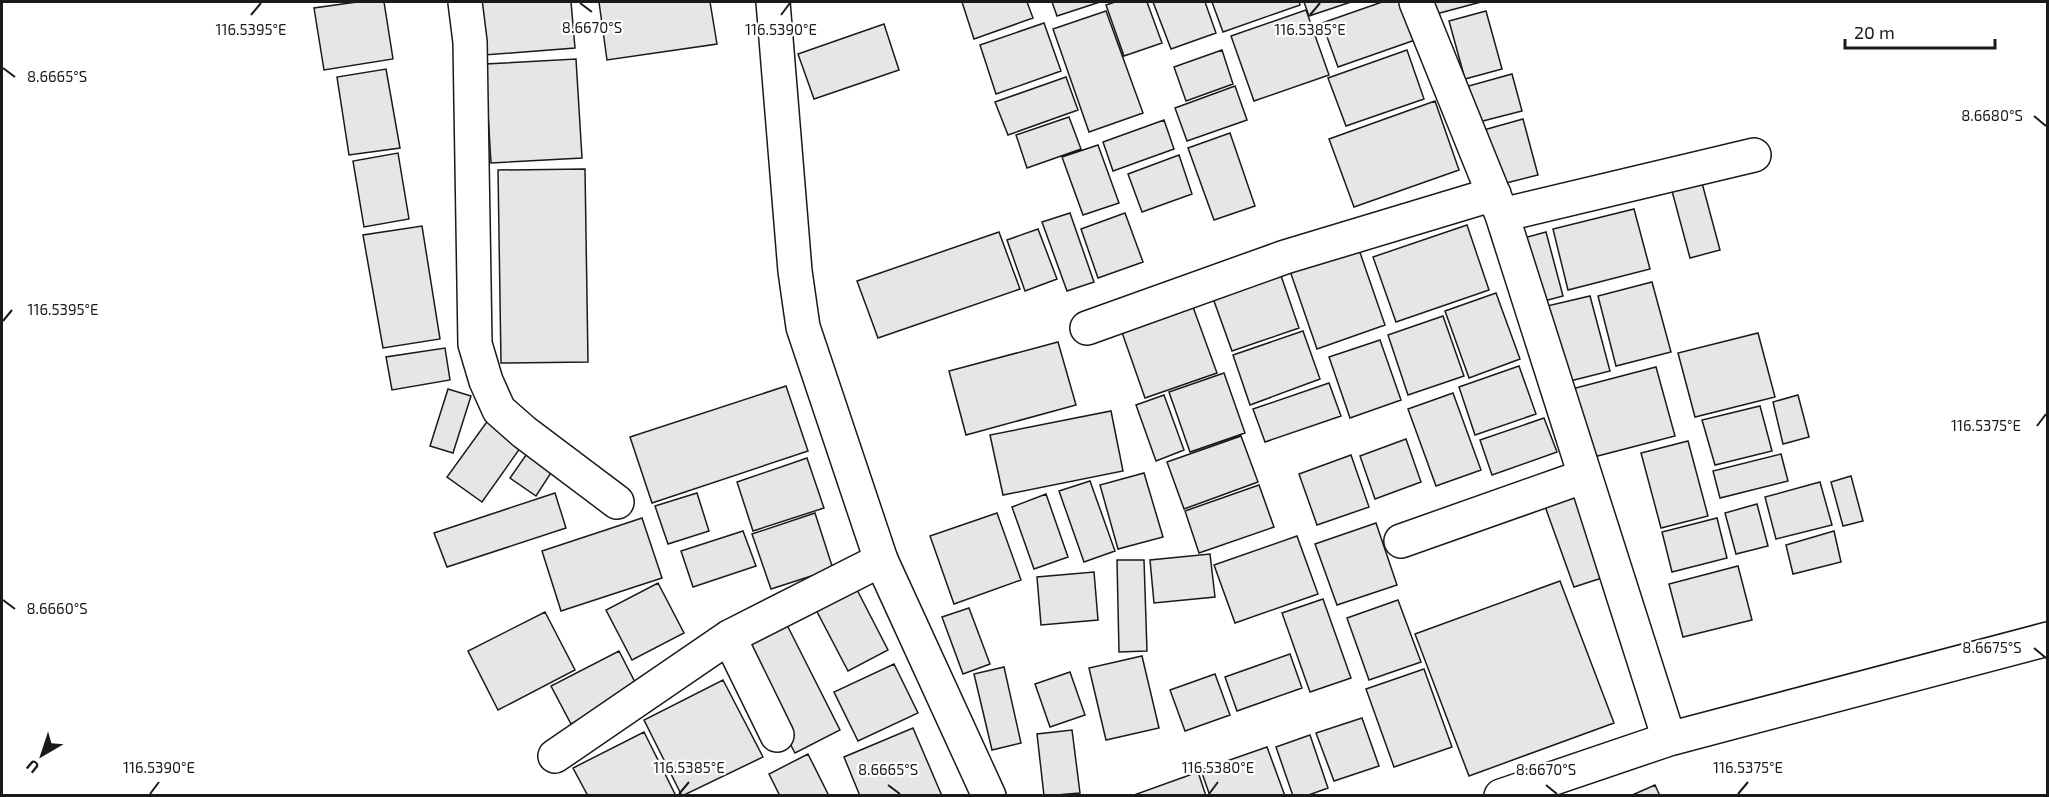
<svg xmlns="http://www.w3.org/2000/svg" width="2049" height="797" font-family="'Exo 2',sans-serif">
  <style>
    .building { fill: #e6e6e6; stroke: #1a1a1a; stroke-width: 1.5 }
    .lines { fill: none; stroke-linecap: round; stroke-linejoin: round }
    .street-casing { stroke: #1a1a1a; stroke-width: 36 }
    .secondary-casing { stroke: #1a1a1a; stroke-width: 36 }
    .street { stroke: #fff; stroke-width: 33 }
    .secondary { stroke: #fff; stroke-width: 33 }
    .ticks { fill: none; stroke: #1a1a1a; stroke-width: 2 }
    .ticks-label { font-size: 15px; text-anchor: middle; fill: #1a1a1a; stroke: #fff; stroke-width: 4.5; stroke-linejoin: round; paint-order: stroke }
  </style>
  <rect width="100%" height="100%" fill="#fff"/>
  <path class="building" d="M357,2H384L393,59L324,70L314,8Z
    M480,2H571L575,48L484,55Z
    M599,2H710L717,44L607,60Z
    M962,2H1027L1033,18L974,39Z
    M1052,2H1100L1057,16Z
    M1115,2H1147L1162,43L1124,56L1106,5Z
    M1153,2H1205L1216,33L1171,49Z
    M1212,2H1299L1300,5L1223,32Z
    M1304,2H1351L1309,16Z
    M1382,2H1401L1415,40L1338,67L1322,23Z
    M1432,2H1481L1436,14Z
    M1306,10L1329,75L1254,101L1231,36Z
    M1106,11L1143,113L1089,132L1053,29Z
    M1486,11L1502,69L1465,79L1449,21Z
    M1044,23L1061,71L996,94L980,45Z
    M884,24L899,70L814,99L798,54Z
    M1222,50L1233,84L1186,101L1174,67Z
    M1407,50L1424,99L1346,126L1328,78Z
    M576,59L582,158L491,163L485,64Z
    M386,69L400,148L349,155L337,77Z
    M1512,74L1522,111L1475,123L1465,87Z
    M1066,77L1078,110L1008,135L995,102Z
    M1235,86L1247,120L1187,141L1175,108Z
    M1435,101L1459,170L1354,207L1329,139Z
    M1069,117L1081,149L1027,168L1016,135Z
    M1523,119L1538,175L1494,186L1480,131Z
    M1164,120L1174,149L1113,171L1103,142Z
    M1230,133L1255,206L1214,220L1188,148Z
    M1098,145L1119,203L1083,215L1062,157Z
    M398,153L409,219L364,227L353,161Z
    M1179,155L1192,194L1142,212L1128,174Z
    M585,169L588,362L501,363L498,170Z
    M1702,183L1720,250L1690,258L1672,191Z
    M1634,209L1650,269L1568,290L1553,229Z
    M1070,213L1094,282L1067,291L1042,222Z
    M1125,213L1143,262L1098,278L1081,229Z
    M1467,225L1489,290L1396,322L1373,257Z
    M422,226L440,339L383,348L363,235Z
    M1038,229L1057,279L1025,291L1007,240Z
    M999,232L1020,289L878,338L857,281Z
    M1546,232L1563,296L1537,303L1520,239Z
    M1357,244L1385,325L1317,349L1289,268Z
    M1278,267L1299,328L1232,351L1210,290Z
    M1652,282L1671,352L1616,366L1598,296Z
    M1496,293L1520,359L1469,378L1445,311Z
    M1189,296L1217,373L1145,398L1118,321Z
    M1590,296L1610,371L1566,382L1547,306Z
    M1443,316L1464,376L1408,395L1388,335Z
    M1303,331L1320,379L1250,405L1233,355Z
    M1758,333L1775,397L1695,417L1678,353Z
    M1380,340L1401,400L1350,418L1329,357Z
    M1058,342L1076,405L966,435L949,371Z
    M445,348L450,380L392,390L386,357Z
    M1519,366L1536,414L1475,435L1459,387Z
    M1656,367L1675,436L1586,459L1568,390Z
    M1224,373L1245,433L1190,452L1169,392Z
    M1329,383L1341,416L1265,442L1253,409Z
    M786,386L808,451L652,503L630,437Z
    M448,389L471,396L453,453L430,446Z
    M1453,393L1481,470L1436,486L1408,409Z
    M1164,395L1184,450L1156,461L1136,405Z
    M1798,395L1809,437L1783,444L1773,402Z
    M1760,406L1772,451L1715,465L1702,420Z
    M1111,411L1123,471L1003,495L990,435Z
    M494,412L528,437L482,502L447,477Z
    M1544,418L1557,452L1492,475L1480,440Z
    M1241,436L1258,482L1184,509L1167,462Z
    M1406,439L1421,482L1375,499L1360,456Z
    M1688,441L1708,516L1661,528L1641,453Z
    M533,445L558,462L536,496L510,478Z
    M1781,454L1788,481L1720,498L1713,471Z
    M1351,455L1369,507L1317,525L1299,474Z
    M807,458L824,508L753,531L737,482Z
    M1144,473L1163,537L1118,549L1100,485Z
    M1851,476L1863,521L1843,526L1831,482Z
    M1090,481L1115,551L1084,562L1059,491Z
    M1820,482L1832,525L1776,539L1765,497Z
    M1259,485L1274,527L1199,553L1185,511Z
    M1576,486L1608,576L1574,587L1542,498Z
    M555,493L566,528L447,567L434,533Z
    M697,493L709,531L668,544L655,506Z
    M1046,494L1068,557L1034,569L1012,507Z
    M1757,504L1768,546L1736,554L1725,513Z
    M815,513L833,569L771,589L752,534Z
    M997,513L1021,580L954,604L930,536Z
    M642,518L662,578L561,611L542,551Z
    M1717,518L1727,558L1672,572L1662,532Z
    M1376,523L1397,585L1337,605L1315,544Z
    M743,531L756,566L693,587L681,551Z
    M1834,531L1841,562L1793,574L1786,545Z
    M1297,536L1318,594L1235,623L1214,565Z
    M1210,554L1215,597L1154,603L1150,560Z
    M1117,560H1144L1147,651L1119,652Z
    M1738,566L1752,620L1683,637L1669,584Z
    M1094,572L1098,620L1041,625L1037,577Z
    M1560,581L1614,723L1469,776L1415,634Z
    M658,583L684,633L632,660L606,610Z
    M854,584L888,650L848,671L813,604Z
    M1323,599L1351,678L1310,692L1282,613Z
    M1398,600L1421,662L1369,680L1347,618Z
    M969,608L990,664L963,674L942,617Z
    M545,612L575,670L498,710L468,651Z
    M785,621L840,730L795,753L738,644Z
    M619,651L639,690L571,724L551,686Z
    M1290,654L1302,688L1237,711L1225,677Z
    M1142,656L1159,728L1106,740L1089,668Z
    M894,664L918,713L858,741L834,692Z
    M1004,667L1021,743L992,750L974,674Z
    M1424,669L1452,747L1394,767L1366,689Z
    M1070,672L1085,715L1050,727L1035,684Z
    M1215,674L1230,715L1185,731L1170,690Z
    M723,680L763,757L682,796L644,720Z
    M1362,718L1379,766L1334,781L1316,733Z
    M913,728L942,796H860L844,757Z
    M1072,730L1080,793L1044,796L1037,734Z
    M644,732L676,796H588L573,768Z
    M1310,735L1328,788L1306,796H1293L1276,747Z
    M1267,747L1285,796H1210L1201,770Z
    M808,754L829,796H780L769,774Z
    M1198,772L1206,796H1134V795Z
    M1655,785L1660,796H1630Z"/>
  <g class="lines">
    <defs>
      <path id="street" d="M465,2L470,42L475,344L486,381L499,410L524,432L617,502
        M1416,2L1502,215L1669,739
        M1502,215L1754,155
        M1087,328L1285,257L1494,194
        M1401,541L1585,476
        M729,637L777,735
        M555,756L729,637L881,560
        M1501,796L1669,739L2048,639"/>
      <path id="secondary" d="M773,2L795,271L803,327L881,560L989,796"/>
    </defs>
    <use href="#street" class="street-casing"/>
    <use href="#secondary" class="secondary-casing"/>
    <use href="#street" class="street"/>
    <use href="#secondary" class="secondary"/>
  </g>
  <path class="ticks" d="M580,3L592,12M251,15L261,3M781,15L790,3M1310,15L1320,3M3,68L15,77M2034,116L2046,126M3,321L12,310M2037,426L2046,414M3,600L15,609M2034,648L2046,658M888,785L900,794M1546,785L1557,794M150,794L159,782M679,794L689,782M1209,794L1218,782M1738,794L1748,782"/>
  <g class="ticks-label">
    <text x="592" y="33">8.6670°S</text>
    <text x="251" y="35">116.5395°E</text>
    <text x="781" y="35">116.5390°E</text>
    <text x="1310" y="35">116.5385°E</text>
    <text x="57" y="82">8.6665°S</text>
    <text x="1992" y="121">8.6680°S</text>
    <text x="63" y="315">116.5395°E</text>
    <text x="1986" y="431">116.5375°E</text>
    <text x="57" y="614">8.6660°S</text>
    <text x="1992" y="653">8.6675°S</text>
    <text x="159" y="773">116.5390°E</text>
    <text x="689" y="773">116.5385°E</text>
    <text x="1218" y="773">116.5380°E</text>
    <text x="1748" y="773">116.5375°E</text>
    <text x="888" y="775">8.6665°S</text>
    <text x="1546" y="775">8.6670°S</text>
  </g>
  <rect width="2049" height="797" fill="none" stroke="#1a1a1a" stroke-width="6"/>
  <g transform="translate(42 755) rotate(219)" stroke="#ffffff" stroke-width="4.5" paint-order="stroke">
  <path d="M0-4.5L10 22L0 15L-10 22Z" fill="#1a1a1a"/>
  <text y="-9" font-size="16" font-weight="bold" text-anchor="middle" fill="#1a1a1a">U</text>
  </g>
  <path d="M1845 39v9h150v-9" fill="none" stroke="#1a1a1a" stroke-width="3"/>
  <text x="1854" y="39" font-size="18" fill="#1a1a1a" stroke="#ffffff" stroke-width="4.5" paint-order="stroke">20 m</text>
</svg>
